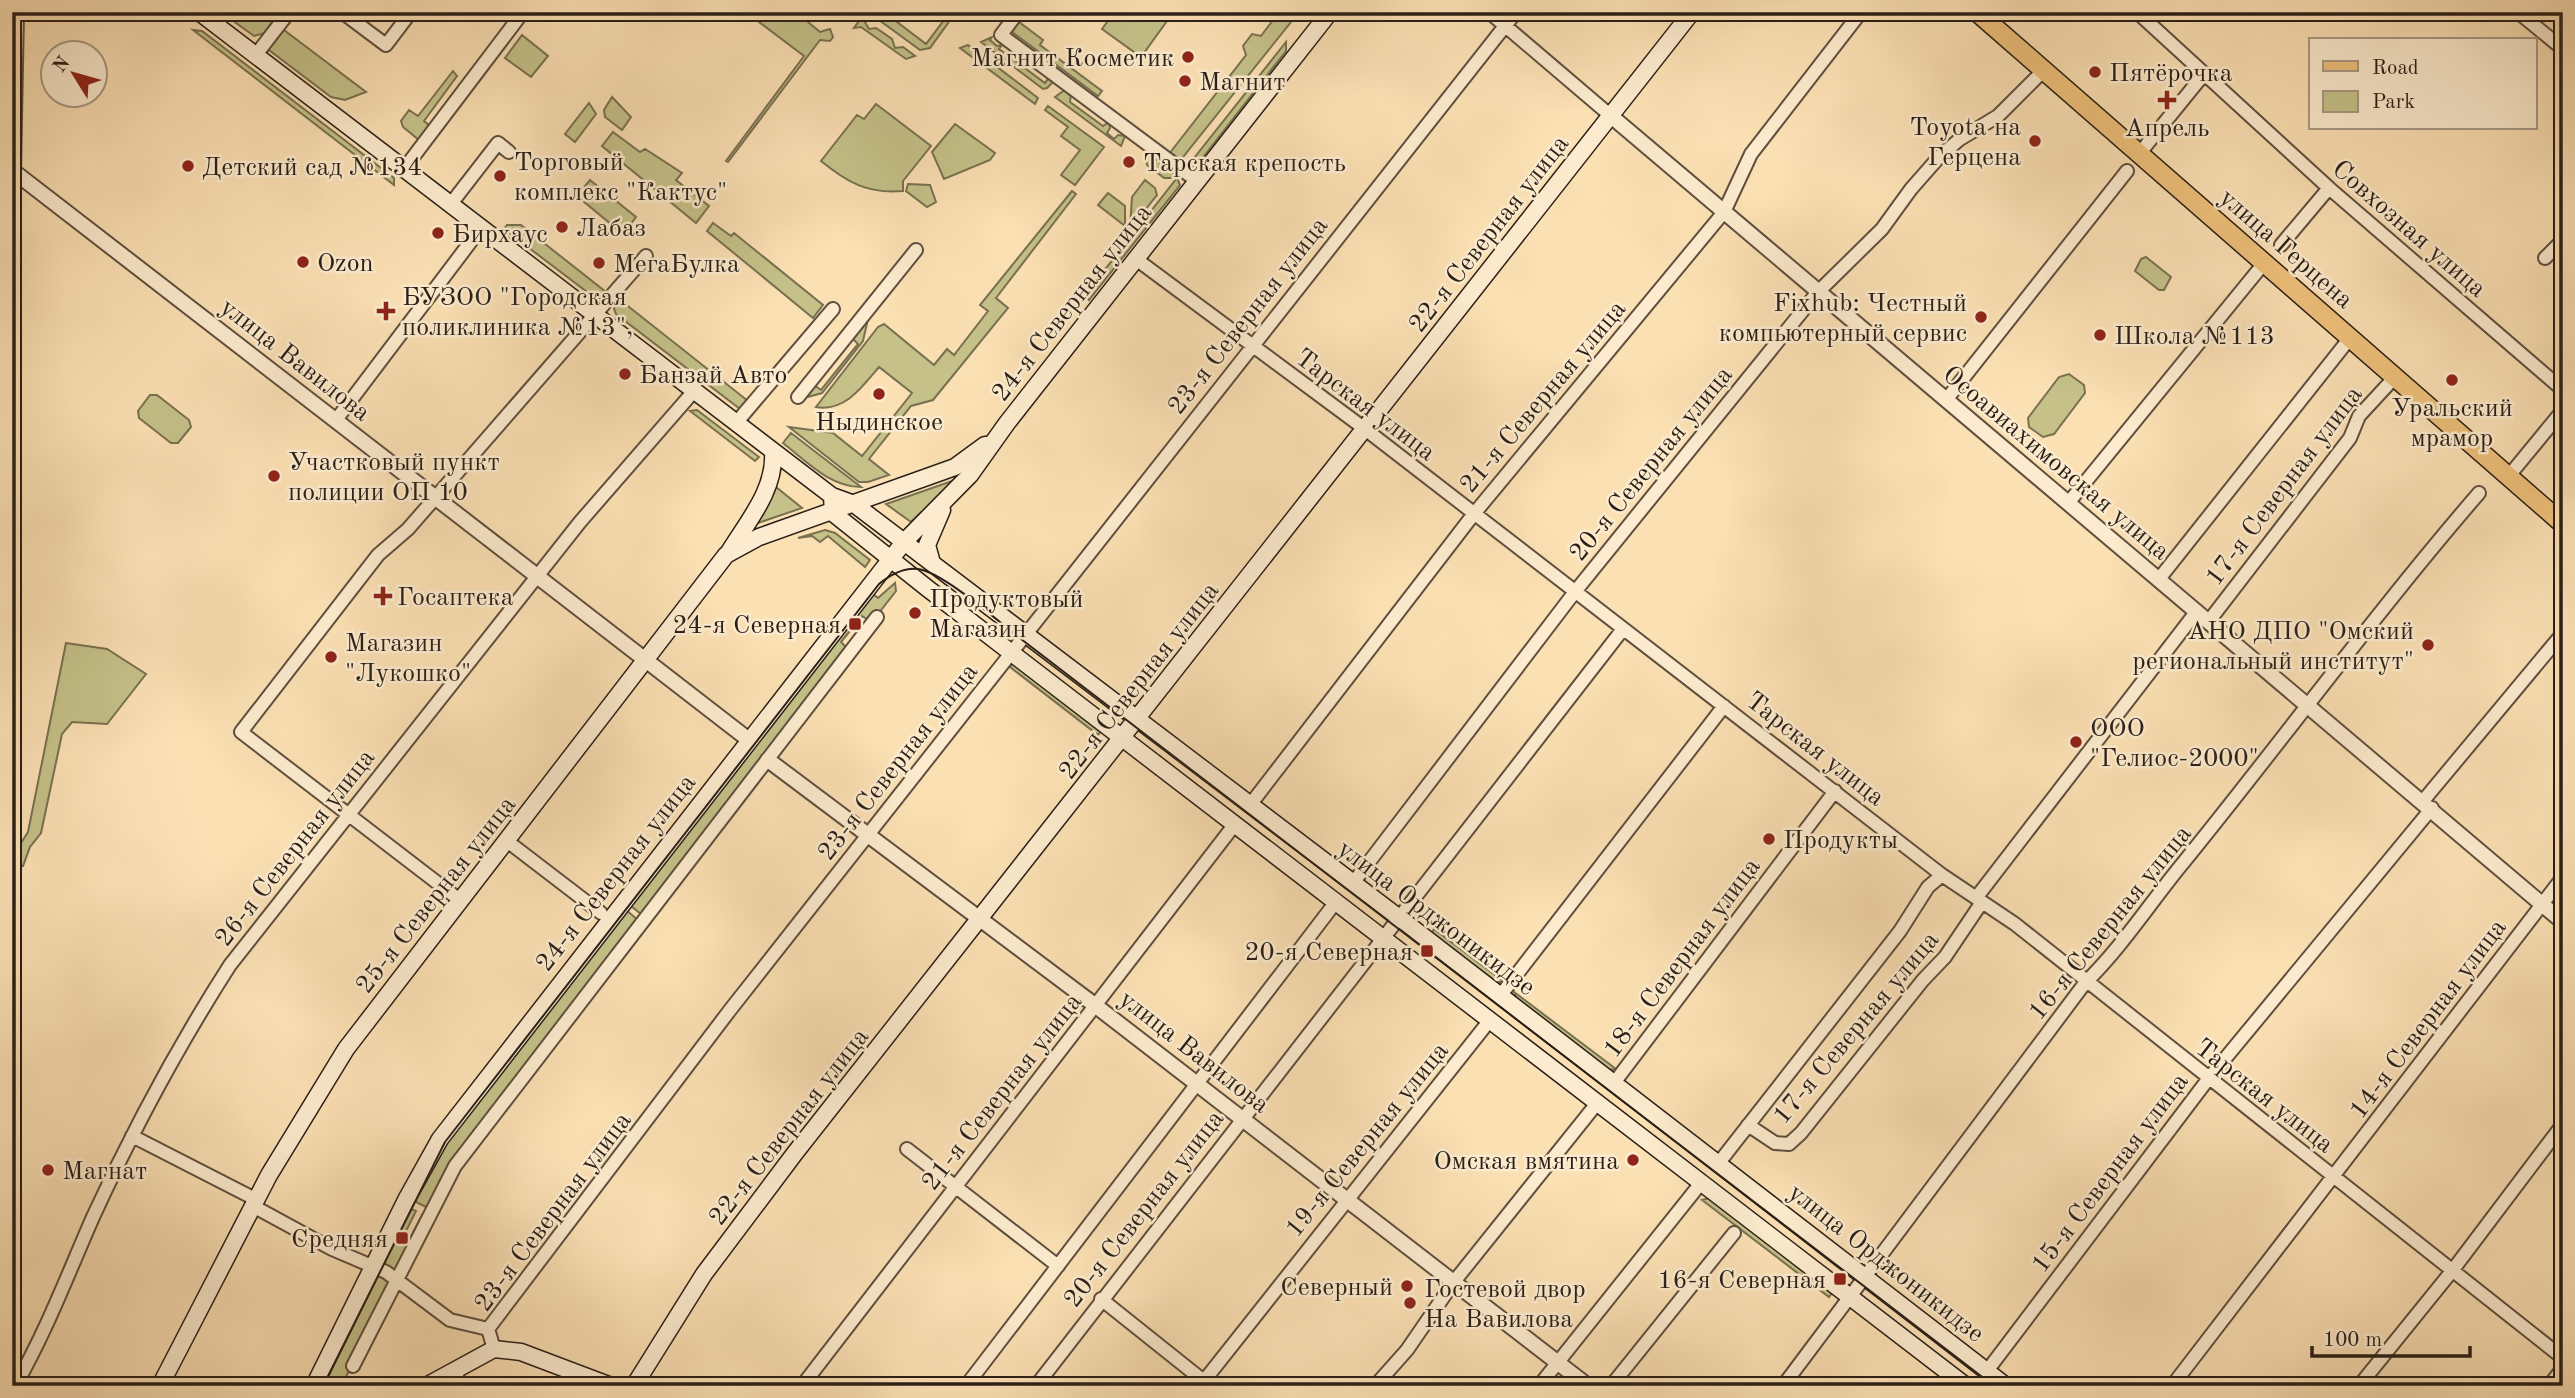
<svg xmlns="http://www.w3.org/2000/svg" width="2575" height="1398" font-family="'Old Standard TT',serif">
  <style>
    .green { fill: #c5c189; stroke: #787050; stroke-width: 2 }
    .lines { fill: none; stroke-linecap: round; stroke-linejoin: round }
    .minor-casing { stroke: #5e4f3e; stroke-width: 16 }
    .tertiary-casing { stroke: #5e4f3e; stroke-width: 18 }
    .secondary-casing { stroke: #2a1f17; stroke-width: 19 }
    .primary-casing { stroke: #2a1f17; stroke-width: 21 }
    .minor { stroke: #fcebce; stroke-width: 12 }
    .tertiary { stroke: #fcebce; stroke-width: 14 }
    .secondary { stroke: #fcebce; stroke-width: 16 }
    .primary { stroke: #eec07a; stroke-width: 18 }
    .tram { stroke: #2a1f17; stroke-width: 2 }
    .poi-dot { fill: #8f2418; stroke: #fcebce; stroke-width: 2.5 }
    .labels { text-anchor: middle; stroke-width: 5; stroke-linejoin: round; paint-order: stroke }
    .poi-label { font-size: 26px; fill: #2a1f17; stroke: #fcebce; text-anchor: start }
    .street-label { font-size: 26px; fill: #2a1f17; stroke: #fcebce }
  </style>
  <rect width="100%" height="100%" fill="#fbe0b4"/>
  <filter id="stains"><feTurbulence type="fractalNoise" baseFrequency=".00286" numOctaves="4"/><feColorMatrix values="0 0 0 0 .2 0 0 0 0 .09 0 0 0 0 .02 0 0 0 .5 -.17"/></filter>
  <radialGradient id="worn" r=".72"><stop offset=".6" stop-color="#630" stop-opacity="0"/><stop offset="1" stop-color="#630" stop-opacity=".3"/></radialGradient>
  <path class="green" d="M221,12H264L274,20L265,33L254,36Z
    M760,12H796L820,32L830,29L833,37L830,41L820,40L728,162L726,161L804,56L759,22Z
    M868,12H884L926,44L950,12H956L930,48L920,50Z
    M1102,12H1155L1167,21L1141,57L1102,29L1110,18Z
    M1279,12H1299L1179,162L1169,154L1246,55L1243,46L1252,34L1261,36Z
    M862,17L869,29L876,28L892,39L895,48L903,47L915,56L906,59L861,27L854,28Z
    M1015,19L1043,40L1040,45L1102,91L1098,96L1008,29Z
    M280,27L366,92L345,100L331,97L265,47Z
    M193,30L202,31L394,178V185Z
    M522,35L548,56L531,77L505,58Z
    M992,37L990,40L997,46L1002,45L999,49L1045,83L1050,76L1053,82L1047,88L1043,89L981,42Z
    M1286,42V51L1197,165L1187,167Z
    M968,45L1038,98L1035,104L960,48Z
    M453,71L457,76L424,121L430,126L419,140L403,127L401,121L409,110L418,116Z
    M1066,89L1071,94L1070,102L1103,126L1109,122L1110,128L1107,133L1114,139L1118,135L1125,136L1121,146L1055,97Z
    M612,97L631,117L622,130L605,117L604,110Z
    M589,103L596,114L575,142L565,134Z
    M876,104L931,146L903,181V191C868,194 848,183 821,161L857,115L864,119Z
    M1048,106L1104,147L1075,185L1061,175L1080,150L1061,136L1068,127L1045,110Z
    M955,124L995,153L990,160L944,179L932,152Z
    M613,132L640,152L645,149L682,173L676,180L709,206L696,223L602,146Z
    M1150,153L1175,172L1171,178H1164L1147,165L1146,159Z
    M1177,178L1180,185L1089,300L1084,296Z
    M590,180L636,217L623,234L577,196Z
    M1145,180L1155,188L1157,195L1130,229L1132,197Z
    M908,184L930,185L936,202L927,207L906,191Z
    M1072,191L1076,194L996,298L1008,308L933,400L911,406L869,459L889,475L868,482H859L789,427L833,433L862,456L912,393L879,367C862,387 845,412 816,407L878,327L884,324L934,365L947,349L954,355L988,311L980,305Z
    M1108,193L1125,206V226L1098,205Z
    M713,223L731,236L734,233L823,305L813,318L707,231Z
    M507,225H521L606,292L609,297L599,301L504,229Z
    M2146,257L2171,277L2164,290H2159L2135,271L2141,259Z
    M619,299L748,401L740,409L616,314L614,309Z
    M868,319L863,341L822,393L804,398L814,385L821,390L858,344L852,338Z
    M2069,374L2084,385L2085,393L2054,434L2043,437L2029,427L2028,418L2059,377Z
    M150,395H157L189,420L191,427L178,443H171L139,418L138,411Z
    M697,410L759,457L755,461L690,411Z
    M791,433L861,487C830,487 806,461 783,443Z
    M955,480L911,522L886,504Z
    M776,487L802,508L755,524V516Z
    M825,530L835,533L870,560L865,567L828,536L820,542L812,536L798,538Z
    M895,583L896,591L878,614L874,611L867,619L862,616L841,642L846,647L641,914L626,902L873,594L878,598Z
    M66,643L107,649L146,674L107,724L72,722L62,734L41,833L30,847L23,866H12V847L19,846L28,832Z
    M1013,663L1101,731L1098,735L1010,667Z
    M625,909L639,921L430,1209L412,1200L433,1160Z
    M1434,929L1503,981L1495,983L1431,934Z
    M1514,992L1616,1069L1608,1070L1517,1000Z
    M1709,1198L1832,1293L1829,1297L1702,1200Z
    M407,1207L416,1211L401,1241L407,1244L422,1215L426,1217L399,1269L394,1271L382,1261Z
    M379,1276L390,1281L342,1386H321L374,1278Z"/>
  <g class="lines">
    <defs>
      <path id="minor" d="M342,12L386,45L411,12
        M1018,12L1001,35L1197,181
        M1489,12L1611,116
        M2137,12L2329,188L2563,390
        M2518,12L2563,49
        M255,56L289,12
        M2139,154L2204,74
        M404,169L523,12
        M450,205L498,143L509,152
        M2281,245L2329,188
        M2545,258L2563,240
        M1136,259L1365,429L1942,875L2015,924L2563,1358
        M798,397L916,250
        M1946,400L2127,171
        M336,420L481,228
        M736,423L833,309
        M2508,477L2563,410
        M2069,502L2265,262
        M2159,579L2350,338
        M2209,621L2350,438L2359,416L2395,377
        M2423,801L2563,633
        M1250,805L1473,515L1724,212L1751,154L1861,12
        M507,841L601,913
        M1353,883L1574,593L1817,293L1882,229L1911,189L1940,156L1960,139L1998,116L2043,71
        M1976,898L2197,611
        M461,901L241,732L378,555L408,529L646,256
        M1500,996L1724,706
        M1614,1083L1835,791
        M1748,1125L1775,1143L1789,1144L1801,1133L1923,980L1945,957L1982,902
        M132,1136L257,1200
        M907,1149L1058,1266
        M1718,1164L1900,931L1928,887L1942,875
        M253,1206L332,1249L386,1272L450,1320L488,1329
        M1101,1299L1210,1386
        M494,1349L488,1329L730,1010L1516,12
        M353,1366L455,1166L877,617
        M456,1370L459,1386
        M1987,1371L2209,1078L2432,808
        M15,1386C46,1332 68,1274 93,1217C133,1130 178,1046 230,965L580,522L694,391
        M802,1386L1235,824
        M966,1386L1335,903
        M1036,1386L1623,629
        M1200,1386L1490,1020
        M1375,1386L1407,1350L1453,1283L1598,1102
        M1539,1386L1701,1183
        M1611,1386L1734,1233
        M1783,1386L2085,983C2122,947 2150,903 2183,863C2283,740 2376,612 2479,493
        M2172,1386L2563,877
        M2359,1386L2452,1271L2563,1124
        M2549,1386L2563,1368"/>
      <path id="tertiary" d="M16,12L13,171L749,740
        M1611,116L2563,922
        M768,760L1096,1006L1588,1386"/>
      <path id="secondary" d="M199,12L832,496L854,504L1410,926L2006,1386
        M832,496L833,513L927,588L1966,1386
        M729,552C748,521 776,489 773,451
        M932,563L927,545L942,510
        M160,1386L269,1175L346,1049L726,555L759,537L955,467L985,445
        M314,1386L406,1200L440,1139L904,542L970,475L1007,423L1330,12
        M426,1386L494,1349L521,1352L611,1386
        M634,1386L704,1274L795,1153L1692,12"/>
      <path id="primary" d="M1977,12L2563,524"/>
    </defs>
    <use href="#minor" class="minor-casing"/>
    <use href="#tertiary" class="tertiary-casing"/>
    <use href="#secondary" class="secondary-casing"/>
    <use href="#primary" class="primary-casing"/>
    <use href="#minor" class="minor"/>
    <use href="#tertiary" class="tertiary"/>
    <use href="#secondary" class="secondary"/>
    <use href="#primary" class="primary"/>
    <path class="tram" d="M323,1386L445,1142L879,584C890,575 903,567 918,569C943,572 999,622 1021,639L1994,1386"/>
  </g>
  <g class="poi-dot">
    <circle cx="1188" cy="57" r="7"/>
    <circle cx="2095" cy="72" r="7"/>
    <circle cx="1185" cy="81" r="7"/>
    <path d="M2163.5 89.5h7v7h7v7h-7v7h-7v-7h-7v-7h7z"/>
    <circle cx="2035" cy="141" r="7"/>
    <circle cx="1129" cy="162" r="7"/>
    <circle cx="188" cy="166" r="7"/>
    <circle cx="500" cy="176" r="7"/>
    <circle cx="562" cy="227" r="7"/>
    <circle cx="438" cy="233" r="7"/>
    <circle cx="303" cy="262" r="7"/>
    <circle cx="599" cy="263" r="7"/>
    <path d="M382.5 300.5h7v7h7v7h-7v7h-7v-7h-7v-7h7z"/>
    <circle cx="1981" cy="317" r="7"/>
    <circle cx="2100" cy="335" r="7"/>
    <circle cx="625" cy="374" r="7"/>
    <circle cx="2452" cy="380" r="7"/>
    <circle cx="879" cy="394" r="7"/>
    <circle cx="274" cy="476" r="7"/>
    <path d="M379.5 585.5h7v7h7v7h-7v7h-7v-7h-7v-7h7z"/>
    <circle cx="915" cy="613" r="7"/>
    <rect x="848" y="617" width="14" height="14" rx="3.5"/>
    <circle cx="2428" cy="645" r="7"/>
    <circle cx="331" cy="657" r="7"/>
    <circle cx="2076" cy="742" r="7"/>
    <circle cx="1769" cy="839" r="7"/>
    <rect x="1420" y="944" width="14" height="14" rx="3.5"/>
    <circle cx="1633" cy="1160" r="7"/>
    <circle cx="48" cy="1170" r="7"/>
    <rect x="395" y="1231" width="14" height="14" rx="3.5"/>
    <rect x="1833" y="1272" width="14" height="14" rx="3.5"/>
    <circle cx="1407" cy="1286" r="7"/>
    <circle cx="1410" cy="1303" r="7"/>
  </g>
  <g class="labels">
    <g class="poi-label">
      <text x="1174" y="66" text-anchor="end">Магнит Косметик</text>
      <text x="2109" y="81">Пятёрочка</text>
      <text x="1199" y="90">Магнит</text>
      <text x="2021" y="135" text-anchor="end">Toyota на<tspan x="2021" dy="30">Герцена</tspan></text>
      <text x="2167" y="136" text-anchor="middle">Апрель</text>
      <text x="514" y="170">Торговый<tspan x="514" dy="30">комплекс "Кактус"</tspan></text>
      <text x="1143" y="171">Тарская крепость</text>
      <text x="202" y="175">Детский сад №134</text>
      <text x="576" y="236">Лабаз</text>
      <text x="452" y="242">Бирхаус</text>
      <text x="317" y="271">Ozon</text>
      <text x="613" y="272">МегаБулка</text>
      <text x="402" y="305">БУЗОО "Городская<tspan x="402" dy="30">поликлиника №13",</tspan></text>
      <text x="1967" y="311" text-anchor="end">Fixhub: Честный<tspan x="1967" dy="30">компьютерный сервис</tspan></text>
      <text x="2114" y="344">Школа №113</text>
      <text x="639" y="383">Банзай Авто</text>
      <text x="2452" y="416" text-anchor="middle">Уральский<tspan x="2452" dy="30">мрамор</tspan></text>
      <text x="879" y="430" text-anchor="middle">Ныдинское</text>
      <text x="288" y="470">Участковый пункт<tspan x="288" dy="30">полиции ОП 10</tspan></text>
      <text x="397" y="605">Госаптека</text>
      <text x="929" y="607">Продуктовый<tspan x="929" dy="30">Магазин</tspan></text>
      <text x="841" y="633" text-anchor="end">24-я Северная</text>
      <text x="2414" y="639" text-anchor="end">АНО ДПО "Омский<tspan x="2414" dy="30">региональный институт"</tspan></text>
      <text x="345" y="651">Магазин<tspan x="345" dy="30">"Лукошко"</tspan></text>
      <text x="2090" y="736">ООО<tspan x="2090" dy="30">"Гелиос-2000"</tspan></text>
      <text x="1783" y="848">Продукты</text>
      <text x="1413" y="960" text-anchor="end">20-я Северная</text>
      <text x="1619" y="1169" text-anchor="end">Oмская вмятина</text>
      <text x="62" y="1179">Магнат</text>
      <text x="388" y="1247" text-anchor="end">Средняя</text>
      <text x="1826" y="1288" text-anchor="end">16-я Северная</text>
      <text x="1393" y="1295" text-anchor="end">Северный</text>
      <text x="1424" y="1297">Гостевой двор<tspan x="1424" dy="30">На Вавилова</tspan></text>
    </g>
    <g class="street-label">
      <text transform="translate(2410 228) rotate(41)" y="9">Совхозная улица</text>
      <text transform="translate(1488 233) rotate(-52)" y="9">22-я Северная улица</text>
      <text transform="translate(2287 248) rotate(41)" y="9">улица Герцена</text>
      <text transform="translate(1071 302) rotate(-52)" y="9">24-я Северная улица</text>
      <text transform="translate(1247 315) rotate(-52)" y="9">23-я Северная улица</text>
      <text transform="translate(296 359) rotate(38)" y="9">улица Вавилова</text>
      <text transform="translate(1542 396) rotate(-50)" y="9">21-я Северная улица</text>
      <text transform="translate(1366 404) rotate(37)" y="9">Тарская улица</text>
      <text transform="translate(2057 462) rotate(40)" y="9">Осоавиахимовская улица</text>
      <text transform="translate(1650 463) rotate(-51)" y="9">20-я Северная улица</text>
      <text transform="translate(2283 485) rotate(-53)" y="9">17-я Северная улица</text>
      <text transform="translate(1138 680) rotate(-52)" y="9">22-я Северная улица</text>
      <text transform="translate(1816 748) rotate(38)" y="9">Тарская улица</text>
      <text transform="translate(897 761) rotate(-52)" y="9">23-я Северная улица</text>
      <text transform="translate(294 847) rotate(-52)" y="9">26-я Северная улица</text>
      <text transform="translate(615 872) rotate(-52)" y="9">24-я Северная улица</text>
      <text transform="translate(435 894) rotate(-52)" y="9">25-я Северная улица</text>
      <text transform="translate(1437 917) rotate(37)" y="9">улица Орджоникидзе</text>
      <text transform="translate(2109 922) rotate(-51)" y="9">16-я Северная улица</text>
      <text transform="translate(1681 957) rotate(-53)" y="9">18-я Северная улица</text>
      <text transform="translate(2427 1018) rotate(-53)" y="9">14-я Северная улица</text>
      <text transform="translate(1855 1027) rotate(-50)" y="9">17-я Северная улица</text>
      <text transform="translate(1195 1051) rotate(38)" y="9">улица Вавилова</text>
      <text transform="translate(1001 1091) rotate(-52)" y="9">21-я Северная улица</text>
      <text transform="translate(2265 1095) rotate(38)" y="9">Тарская улица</text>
      <text transform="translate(788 1126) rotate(-52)" y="9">22-я Северная улица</text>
      <text transform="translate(1366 1139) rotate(-51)" y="9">19-я Северная улица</text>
      <text transform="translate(2109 1172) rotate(-53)" y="9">15-я Северная улица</text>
      <text transform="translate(1143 1208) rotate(-52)" y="9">20-я Северная улица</text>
      <text transform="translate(552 1211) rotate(-53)" y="9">23-я Северная улица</text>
      <text transform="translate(1887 1262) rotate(38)" y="9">улица Орджоникидзе</text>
    </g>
  </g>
  <rect width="2575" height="1398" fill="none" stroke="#fbe0b4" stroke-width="42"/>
  <rect x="14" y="14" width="2547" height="1370" fill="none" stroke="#2a1f17" stroke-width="3.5"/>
  <rect x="21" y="21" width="2533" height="1356" fill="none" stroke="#2a1f17" stroke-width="2"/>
  <rect x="2309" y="38" width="228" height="91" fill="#fcebce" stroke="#a89985" stroke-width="2"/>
  <rect x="2323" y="61" width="35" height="10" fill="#eec07a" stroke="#a89985" stroke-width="2"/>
  <text x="2372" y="74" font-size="21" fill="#2a1f17">Road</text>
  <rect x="2323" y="91" width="35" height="21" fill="#c5c189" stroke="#a89985" stroke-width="2"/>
  <text x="2372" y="108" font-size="21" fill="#2a1f17">Park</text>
  <g transform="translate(74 74) rotate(307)"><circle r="33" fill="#fcebce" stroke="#a89985" stroke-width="2"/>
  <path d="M0-5L12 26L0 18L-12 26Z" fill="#8f2418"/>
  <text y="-10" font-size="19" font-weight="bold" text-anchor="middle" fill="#2a1f17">N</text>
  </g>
  <path d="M2312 1346v10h158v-10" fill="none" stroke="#2a1f17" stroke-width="3.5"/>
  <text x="2323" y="1346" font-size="21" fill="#2a1f17" stroke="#fcebce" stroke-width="5" paint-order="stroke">100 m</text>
  <rect width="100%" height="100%" filter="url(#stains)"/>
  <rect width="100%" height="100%" fill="url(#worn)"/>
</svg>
